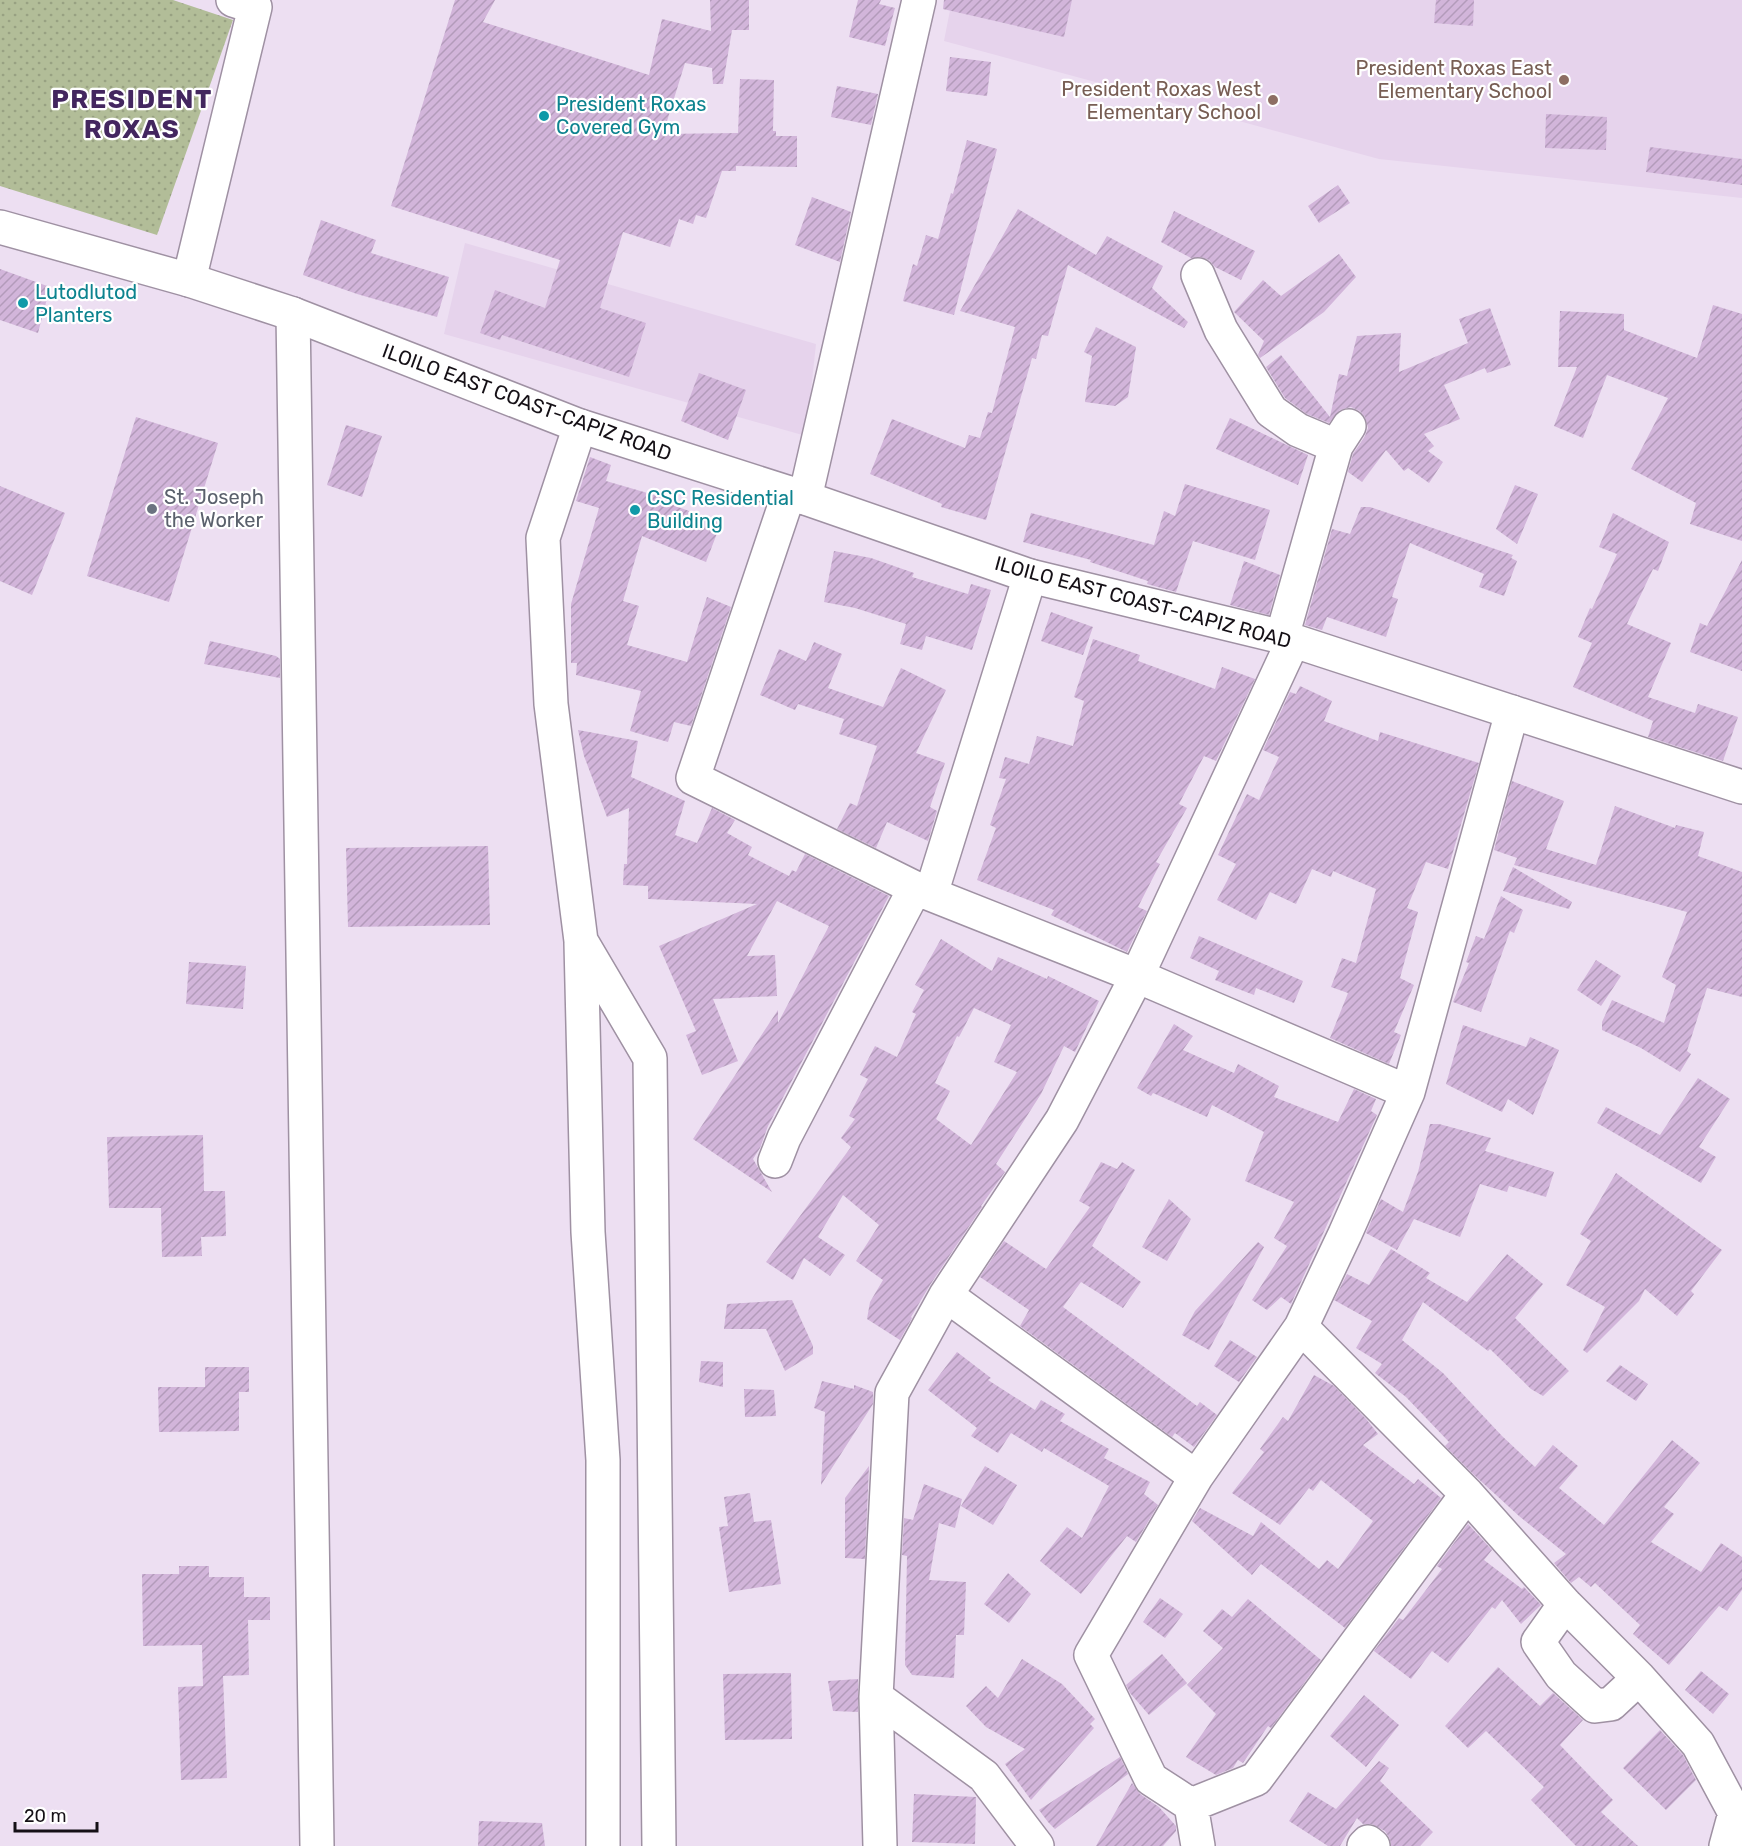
<svg xmlns="http://www.w3.org/2000/svg" width="1742" height="1846" font-family="Rubik,sans-serif">
  <style>
    .built { fill: #e6d3ec }
    .park { fill: url(#park-dots) }
    .building { fill: url(#building-hatch); fill-rule: evenodd }
    .lines { fill: none; stroke-linecap: round; stroke-linejoin: round }
    .minor-casing { stroke: #9f91a3; stroke-width: 36 }
    .major-casing { stroke: #9f91a3; stroke-width: 36 }
    .minor { stroke: #fff; stroke-width: 33 }
    .major { stroke: #fff; stroke-width: 33 }
    .education-dot { fill: #8d6e63; stroke: #fff; stroke-width: 2 }
    .culture-dot { fill: #0f9aa8; stroke: #fff; stroke-width: 2 }
    .worship-dot { fill: #6b7280; stroke: #fff; stroke-width: 2 }
    .labels { text-anchor: middle; stroke-width: 4.5; stroke-linejoin: round; paint-order: stroke }
    .education-label { font-size: 20px; fill: #785e54; stroke: #fff; text-anchor: end }
    .culture-label { font-size: 20px; fill: #0d838f; stroke: #fff; text-anchor: start }
    .street-label { font-size: 20px; fill: #151016; stroke: #fff }
    .worship-label { font-size: 20px; fill: #5b616d; stroke: #fff; text-anchor: start }
    .district-label { font-size: 26px; font-weight: bold; letter-spacing: 1.5px; fill: #43265f; stroke: #fff }
  </style>
  <defs>
    <pattern id="park-dots" width="8" height="8" patternUnits="userSpaceOnUse" patternTransform="scale(1.5)"><rect width="8" height="8" fill="#b2bd98"/><path d="M2 2h.1M6 6h.1" fill="none" stroke="#98a182" stroke-width="1.8" stroke-linecap="round"/></pattern>
    <pattern id="building-hatch" width="6" height="6" patternUnits="userSpaceOnUse" patternTransform="scale(1.5)"><rect width="6" height="6" fill="#d2b5da"/><path d="M-1 1l2-2M0 6l6-6M5 7l2-2" fill="none" stroke="#b39bba"/></pattern>
  </defs>
  <rect width="100%" height="100%" fill="#eddff2"/>
  <path class="built" d="M952,0H1742V198L1379,159L944,41Z
    M465,243L816,344L806,436L444,334Z"/>
  <path class="park" d="M0,0H173L233,20L157,235L0,186Z"/>
  <path class="building" d="M455,0H495L483,22L649,75L662,19L711,31L710,0H749V30H732L723,84H713L712,68L685,63L663,134L738,133L740,79L774,80L773,131H776V136H797V167L736,166V171H722L706,218L696,215L693,224L679,219L670,247L623,232L600,308L646,323L629,377L502,335L500,340L480,333L495,290L545,308L560,260L391,206Z
    M858,0H881L879,4L895,8L885,46L849,37Z
    M944,0H1072L1064,37L943,9Z
    M1436,0H1474L1473,26L1434,23Z
    M950,57L991,62L987,96L946,91Z
    M837,86L878,94L871,125L831,117Z
    M1546,114L1607,117L1606,150L1545,148Z
    M967,140L997,149L954,315L903,301L913,264L917,266L926,235L938,239L951,193L953,194Z
    M1650,147L1742,159V185L1646,172Z
    M1338,185L1350,203L1319,223L1308,206Z
    M812,197L851,212L840,262L795,245Z
    M1018,209L1096,255L1107,236L1163,266L1152,288L1188,322L1184,328L1068,265L1048,336L1042,335L1036,359L1032,358L986,520L941,507L942,504L870,474L892,419L965,448L969,435L980,438L988,412L992,413L1015,327L960,311Z
    M1174,211L1255,251L1241,280L1215,267L1209,260L1201,257L1191,258L1161,242Z
    M321,220L376,240L371,253L449,277L437,317L357,294L303,275Z
    M1339,254L1356,277L1324,312L1260,358L1258,355L1264,341L1234,312L1263,280L1281,296Z
    M0,269L50,287L38,333L0,320Z
    M1713,305L1742,314V541L1690,524L1696,503L1631,469L1668,398L1607,375L1583,438L1554,426L1577,367H1558L1560,311L1624,314V330L1697,358Z
    M1490,308L1511,365L1487,373L1485,368L1444,385L1460,419L1424,434L1434,446L1428,451L1443,462L1429,483L1408,468L1404,471L1386,450L1362,482L1348,472L1353,454L1365,436L1368,428L1365,417L1360,411L1351,407L1340,410L1329,423L1307,414L1285,398L1266,367L1281,355L1330,417L1339,374L1347,376L1357,336L1401,333L1399,372L1468,343L1459,319Z
    M1096,327L1136,347L1128,397L1115,406L1085,402L1092,356L1084,352Z
    M699,373L746,390L728,440L681,421Z
    M136,417L218,443L169,602L87,576Z
    M1230,418L1308,455L1298,485L1216,449Z
    M346,425L382,436L362,497L327,485Z
    M590,457L611,465L606,481L675,501L673,505L721,523L706,562L642,536L623,601L639,606L627,645L687,662L707,597L731,607L691,726L674,722L668,742L630,731L641,691L576,675L577,663H571V604L599,508L576,501Z
    M1185,484L1270,510L1255,560L1193,541L1176,592L1147,584L1148,581L1090,562L1091,560L1023,542L1031,513L1154,545L1164,511L1175,516Z
    M1515,485L1538,494L1517,544L1496,529Z
    M0,486L65,513L32,595L0,581Z
    M1361,507H1370L1513,555L1511,558L1517,561L1504,596L1479,587L1484,574L1410,543L1392,597L1398,599L1386,637L1327,617L1322,630L1305,625L1332,529L1350,534Z
    M1613,513L1669,542L1658,571L1653,569L1627,624L1671,643L1648,697L1695,713L1698,704L1738,717L1723,761L1648,737L1653,721L1573,687L1592,643L1578,637L1590,608L1592,609L1617,554L1599,547Z
    M834,551L871,558L914,573L912,577L968,594L971,584L991,590L972,650L926,636L922,650L900,644L906,624L855,608L824,602Z
    M1742,560V671L1690,652L1700,623L1707,626Z
    M1244,561L1280,575L1269,615L1230,605Z
    M1051,612L1093,627L1083,655L1041,641Z
    M1093,639L1140,655L1138,661L1215,689L1222,667L1255,679L1216,761L1204,756L1179,804L1187,808L1156,862L1160,864L1138,907L1147,911L1127,952L1051,915L1054,910L977,880L996,828L990,825L1006,779L999,778L1005,757L1029,764L1037,736L1073,746L1084,701L1074,697Z
    M210,641L276,656L280,659V678L204,664Z
    M814,642L842,654L828,688L883,707L901,668L946,690L916,753L945,763L930,807L937,811L928,841L887,822L876,848L837,829L850,803L857,806L877,746L839,734L844,719L798,704L795,710L760,695L779,649L806,661Z
    M1300,686L1332,701L1324,721L1378,741L1380,732L1479,763L1448,869L1426,862L1407,908L1418,912L1400,978L1414,985L1394,1032L1401,1035L1389,1064L1330,1038L1348,993L1331,987L1342,958L1356,963L1376,889L1333,871L1331,877L1312,869L1296,904L1270,892L1256,920L1217,900L1236,864L1218,855L1247,794L1259,800L1279,757L1263,750L1290,692L1296,694Z
    M578,730L638,741L631,777L685,801L675,835L697,843L712,808L735,820L727,833L752,847L748,855L789,876L792,870L796,872L805,854L889,896L768,1126L760,1148L753,1159L772,1192L693,1139L778,1010V1023L829,926L777,901L747,956L775,955L777,996L713,999L738,1061L702,1075L686,1035L696,1031L659,946L757,904L648,899V886L623,885L624,864H627L629,808L607,817L584,756Z
    M1512,781L1564,801L1546,849L1596,865L1615,806L1675,828L1676,825L1704,832L1698,856L1742,872V997L1707,988L1687,1051L1691,1054L1680,1072L1641,1048L1602,1030V1022L1612,1000L1664,1023L1676,985L1662,977L1687,912L1514,865L1517,858L1494,850Z
    M488,846L490,925L348,927L346,848Z
    M1513,867L1572,902L1569,909L1503,891Z
    M1501,896L1523,910L1514,933L1510,931L1481,1012L1453,1002L1469,963L1466,962L1476,936L1484,939Z
    M1199,936L1303,981L1294,1003L1256,988L1254,995L1215,980L1219,971L1190,958Z
    M941,939L992,971L998,957L1047,979L1048,976L1099,1001L1075,1052L1064,1046L1041,1094L996,1164L1005,1172L981,1206L982,1207L930,1285L911,1317L912,1318L900,1340L867,1319L870,1302L883,1280L856,1261L879,1225L843,1195L818,1237L845,1255L830,1276L804,1258L793,1280L766,1262L851,1147L841,1138L855,1119L849,1116L868,1079L860,1075L875,1046L897,1057L916,1014L912,1012L924,990L915,985ZM974,1008L1011,1025L994,1062L1017,1072L971,1145L936,1119L950,1091L935,1083L957,1036L959,1037Z
    M1596,960L1621,976L1601,1006L1577,990Z
    M189,962L246,966L243,1009L186,1004Z
    M1174,1024L1193,1036L1183,1050L1234,1073L1238,1064L1279,1086L1274,1097L1338,1122L1354,1089L1376,1099L1371,1111L1377,1115L1291,1304L1281,1297L1267,1310L1252,1300L1287,1246L1274,1238L1294,1202L1245,1181L1264,1132L1212,1105L1207,1117L1153,1093L1151,1096L1137,1088Z
    M1463,1025L1526,1047L1530,1037L1559,1050L1533,1115L1508,1099L1502,1112L1446,1084Z
    M1698,1078L1730,1099L1699,1147L1716,1157L1701,1183L1597,1123L1606,1107L1660,1135Z
    M1430,1124H1439L1491,1138L1485,1151L1554,1172L1546,1197L1509,1186L1507,1192L1480,1184L1460,1237L1414,1219L1397,1250L1366,1233L1381,1199L1403,1212L1418,1172Z
    M203,1135L204,1191H225L226,1236L201,1237L202,1256L162,1257L161,1208H109L107,1137Z
    M1101,1162L1117,1169L1122,1162L1135,1170L1092,1246L1141,1282L1123,1308L1081,1282L1063,1307L1197,1406L1200,1402L1217,1415L1194,1447L1175,1433L1172,1437L1020,1326L1029,1310L980,1277L1004,1241L1046,1269L1090,1207L1079,1201Z
    M1616,1173L1722,1250L1691,1291L1694,1294L1677,1316L1645,1289L1639,1301L1587,1353L1583,1350L1605,1307L1566,1285L1591,1241L1580,1234Z
    M1169,1199L1191,1219L1167,1261L1142,1247Z
    M1258,1242L1264,1247L1209,1350L1182,1335L1195,1311Z
    M1391,1249L1430,1273L1426,1278L1467,1302L1507,1254L1543,1284L1515,1318L1569,1371L1543,1396L1531,1389L1490,1349L1488,1351L1423,1302L1402,1340L1443,1373L1502,1436L1535,1467L1553,1445L1578,1466L1559,1488L1604,1525L1672,1440L1700,1463L1664,1507L1674,1514L1651,1542L1701,1572L1721,1543L1742,1557V1590L1727,1611L1719,1606L1669,1665L1633,1634L1640,1625L1595,1583L1591,1587L1579,1577L1571,1583L1554,1563L1566,1554L1519,1516L1472,1473L1445,1446L1449,1442L1406,1397L1375,1373L1382,1364L1356,1348L1372,1321L1334,1300L1347,1274L1369,1285Z
    M792,1300L813,1346V1354L785,1371L766,1329H724L727,1304Z
    M1230,1340L1257,1357L1239,1382L1214,1366Z
    M957,1352L991,1378L988,1380L1035,1410L1041,1400L1065,1414L1060,1421L1109,1449L1104,1458L1150,1482L1144,1494L1158,1505L1136,1542L1127,1536L1081,1594L1040,1561L1067,1527L1082,1538L1109,1486L1044,1448L1042,1452L1011,1433L998,1453L971,1436L977,1428L928,1390Z
    M701,1361L723,1362V1387L699,1382Z
    M1620,1365L1648,1384L1636,1401L1606,1381Z
    M205,1367H249V1392H239V1431L159,1432L158,1387H205Z
    M1314,1375L1334,1386L1367,1420L1378,1434L1363,1445L1414,1484L1418,1479L1441,1498L1345,1628L1261,1564L1252,1575L1192,1521L1200,1508L1253,1536L1261,1522L1319,1569L1327,1560L1338,1569L1373,1521L1321,1480L1313,1491L1309,1488L1280,1525L1232,1493L1264,1452L1260,1449L1283,1417L1288,1421Z
    M822,1381L854,1389V1385L873,1392V1404L821,1485L825,1412L814,1408Z
    M744,1389L774,1390L776,1416L745,1417Z
    M869,1466L865,1559L845,1558V1498Z
    M985,1466L1017,1485L993,1525L961,1506Z
    M924,1484L962,1499L955,1528L939,1523L929,1580L966,1582L964,1635H956L954,1678L912,1675L905,1665L907,1556L902,1555L904,1518L913,1520Z
    M750,1493L754,1522L771,1520L781,1584L729,1592L719,1527L728,1526L724,1497Z
    M1468,1524L1492,1550L1484,1560L1522,1589L1524,1587L1541,1605L1521,1624L1502,1600L1495,1609L1492,1607L1448,1663L1432,1651L1411,1679L1374,1651L1399,1618L1403,1620L1442,1569L1437,1566Z
    M179,1566H209V1577H244V1597H270V1620H248L249,1675L223,1676L227,1778L181,1780L178,1687L203,1686L202,1645L143,1646L142,1574H179Z
    M1008,1573L1031,1594L1009,1623L984,1604Z
    M1160,1598L1183,1614L1165,1638L1143,1622Z
    M1248,1599L1321,1660L1271,1728L1268,1726L1243,1763L1238,1760L1233,1768L1216,1775L1186,1757L1216,1714L1187,1685L1223,1648L1203,1631L1222,1609L1232,1617Z
    M1162,1654L1187,1683L1149,1715L1130,1693L1126,1685Z
    M1022,1659L1062,1684L1095,1719L1090,1724L1094,1728L1031,1800L1005,1764L1025,1749L986,1727L966,1706L986,1686L998,1698Z
    M1498,1667L1540,1706L1553,1693L1583,1720L1560,1745L1613,1800L1601,1812L1638,1846H1576L1531,1800L1544,1787L1486,1731L1468,1748L1445,1726Z
    M1701,1671L1729,1694L1713,1714L1685,1690Z
    M791,1673L792,1739L725,1740L723,1674Z
    M858,1679V1712L833,1711L828,1681Z
    M1364,1695L1399,1725L1366,1767L1330,1736Z
    M1660,1730L1683,1755L1696,1780L1666,1810L1623,1768Z
    M1120,1757L1128,1774L1055,1829L1048,1822L1039,1810Z
    M1379,1761L1389,1768L1380,1781L1433,1832L1420,1846H1391L1390,1839L1385,1831L1372,1824H1363L1357,1818L1340,1846H1328L1289,1821L1308,1792L1336,1809Z
    M1132,1783L1140,1794L1159,1807L1176,1826V1831L1163,1846H1096Z
    M914,1794L976,1797L975,1844L912,1842Z
    M479,1821L542,1823L545,1846H478Z"/>
  <g class="lines">
    <defs>
      <path id="minor" d="M1198,275L1221,330L1271,411L1298,430L1336,446
        M189,280L255,7L233,0
        M293,314L317,1846
        M580,426L543,538L551,704L581,941L650,1058L659,1846
        M789,493L693,778L915,888L1137,976L1408,1092
        M805,498L919,0
        M1282,637L1336,446L1349,426
        M931,894L1030,576
        M581,943L588,1232L603,1460V1846
        M775,1161L784,1138L915,888
        M946,1295L1196,1477
        M1301,1327L1467,1494L1565,1604L1639,1678L1698,1744L1735,1813L1726,1846
        M1565,1604L1538,1642L1561,1675L1595,1706L1611,1704L1639,1678
        M876,1697L984,1776L1037,1846
        M1191,1805L1256,1779L1467,1494
        M880,1846L876,1697L892,1393L946,1295L1062,1120L1137,976L1293,641
        M1198,1846L1191,1805L1151,1779L1091,1655L1196,1477L1301,1327L1345,1234L1408,1092L1512,712
        M1364,1846L1368,1842L1373,1846"/>
      <path id="major" d="M0,227L189,280L293,314L580,426L805,498L1030,576L1282,637L1742,787"/>
    </defs>
    <use href="#minor" class="minor-casing"/>
    <use href="#major" class="major-casing"/>
    <use href="#minor" class="minor"/>
    <use href="#major" class="major"/>
  </g>
  <g class="education-dot">
    <circle cx="1564" cy="80" r="6"/>
    <circle cx="1273" cy="100" r="6"/>
  </g>
  <g class="culture-dot">
    <circle cx="544" cy="116" r="6"/>
    <circle cx="23" cy="303" r="6"/>
    <circle cx="635" cy="510" r="6"/>
  </g>
  <circle class="worship-dot" cx="152" cy="509" r="6"/>
  <g class="labels">
    <g class="education-label">
      <text x="1552" y="75">President Roxas East<tspan x="1552" dy="23">Elementary School</tspan></text>
      <text x="1261" y="96">President Roxas West<tspan x="1261" dy="23">Elementary School</tspan></text>
    </g>
    <g class="culture-label">
      <text x="556" y="111">President Roxas<tspan x="556" dy="23">Covered Gym</tspan></text>
      <text x="35" y="299">Lutodlutod<tspan x="35" dy="23">Planters</tspan></text>
      <text x="647" y="505">CSC Residential<tspan x="647" dy="23">Building</tspan></text>
    </g>
    <g class="street-label">
      <text transform="translate(527 402) rotate(20)" y="7">ILOILO EAST COAST-CAPIZ ROAD</text>
      <text transform="translate(1143 602) rotate(15)" y="7">ILOILO EAST COAST-CAPIZ ROAD</text>
    </g>
    <g class="worship-label">
      <text x="164" y="504">St. Joseph<tspan x="164" dy="23">the Worker</tspan></text>
    </g>
    <g class="district-label">
      <text x="132" y="108">PRESIDENT<tspan x="132" dy="30">ROXAS</tspan></text>
    </g>
  </g>
  <path d="M15 1822v9h82v-9" fill="none" stroke="#151016" stroke-width="3"/>
  <text x="24" y="1822" font-size="18" fill="#151016" stroke="#ffffff" stroke-width="4.5" paint-order="stroke">20 m</text>
</svg>
